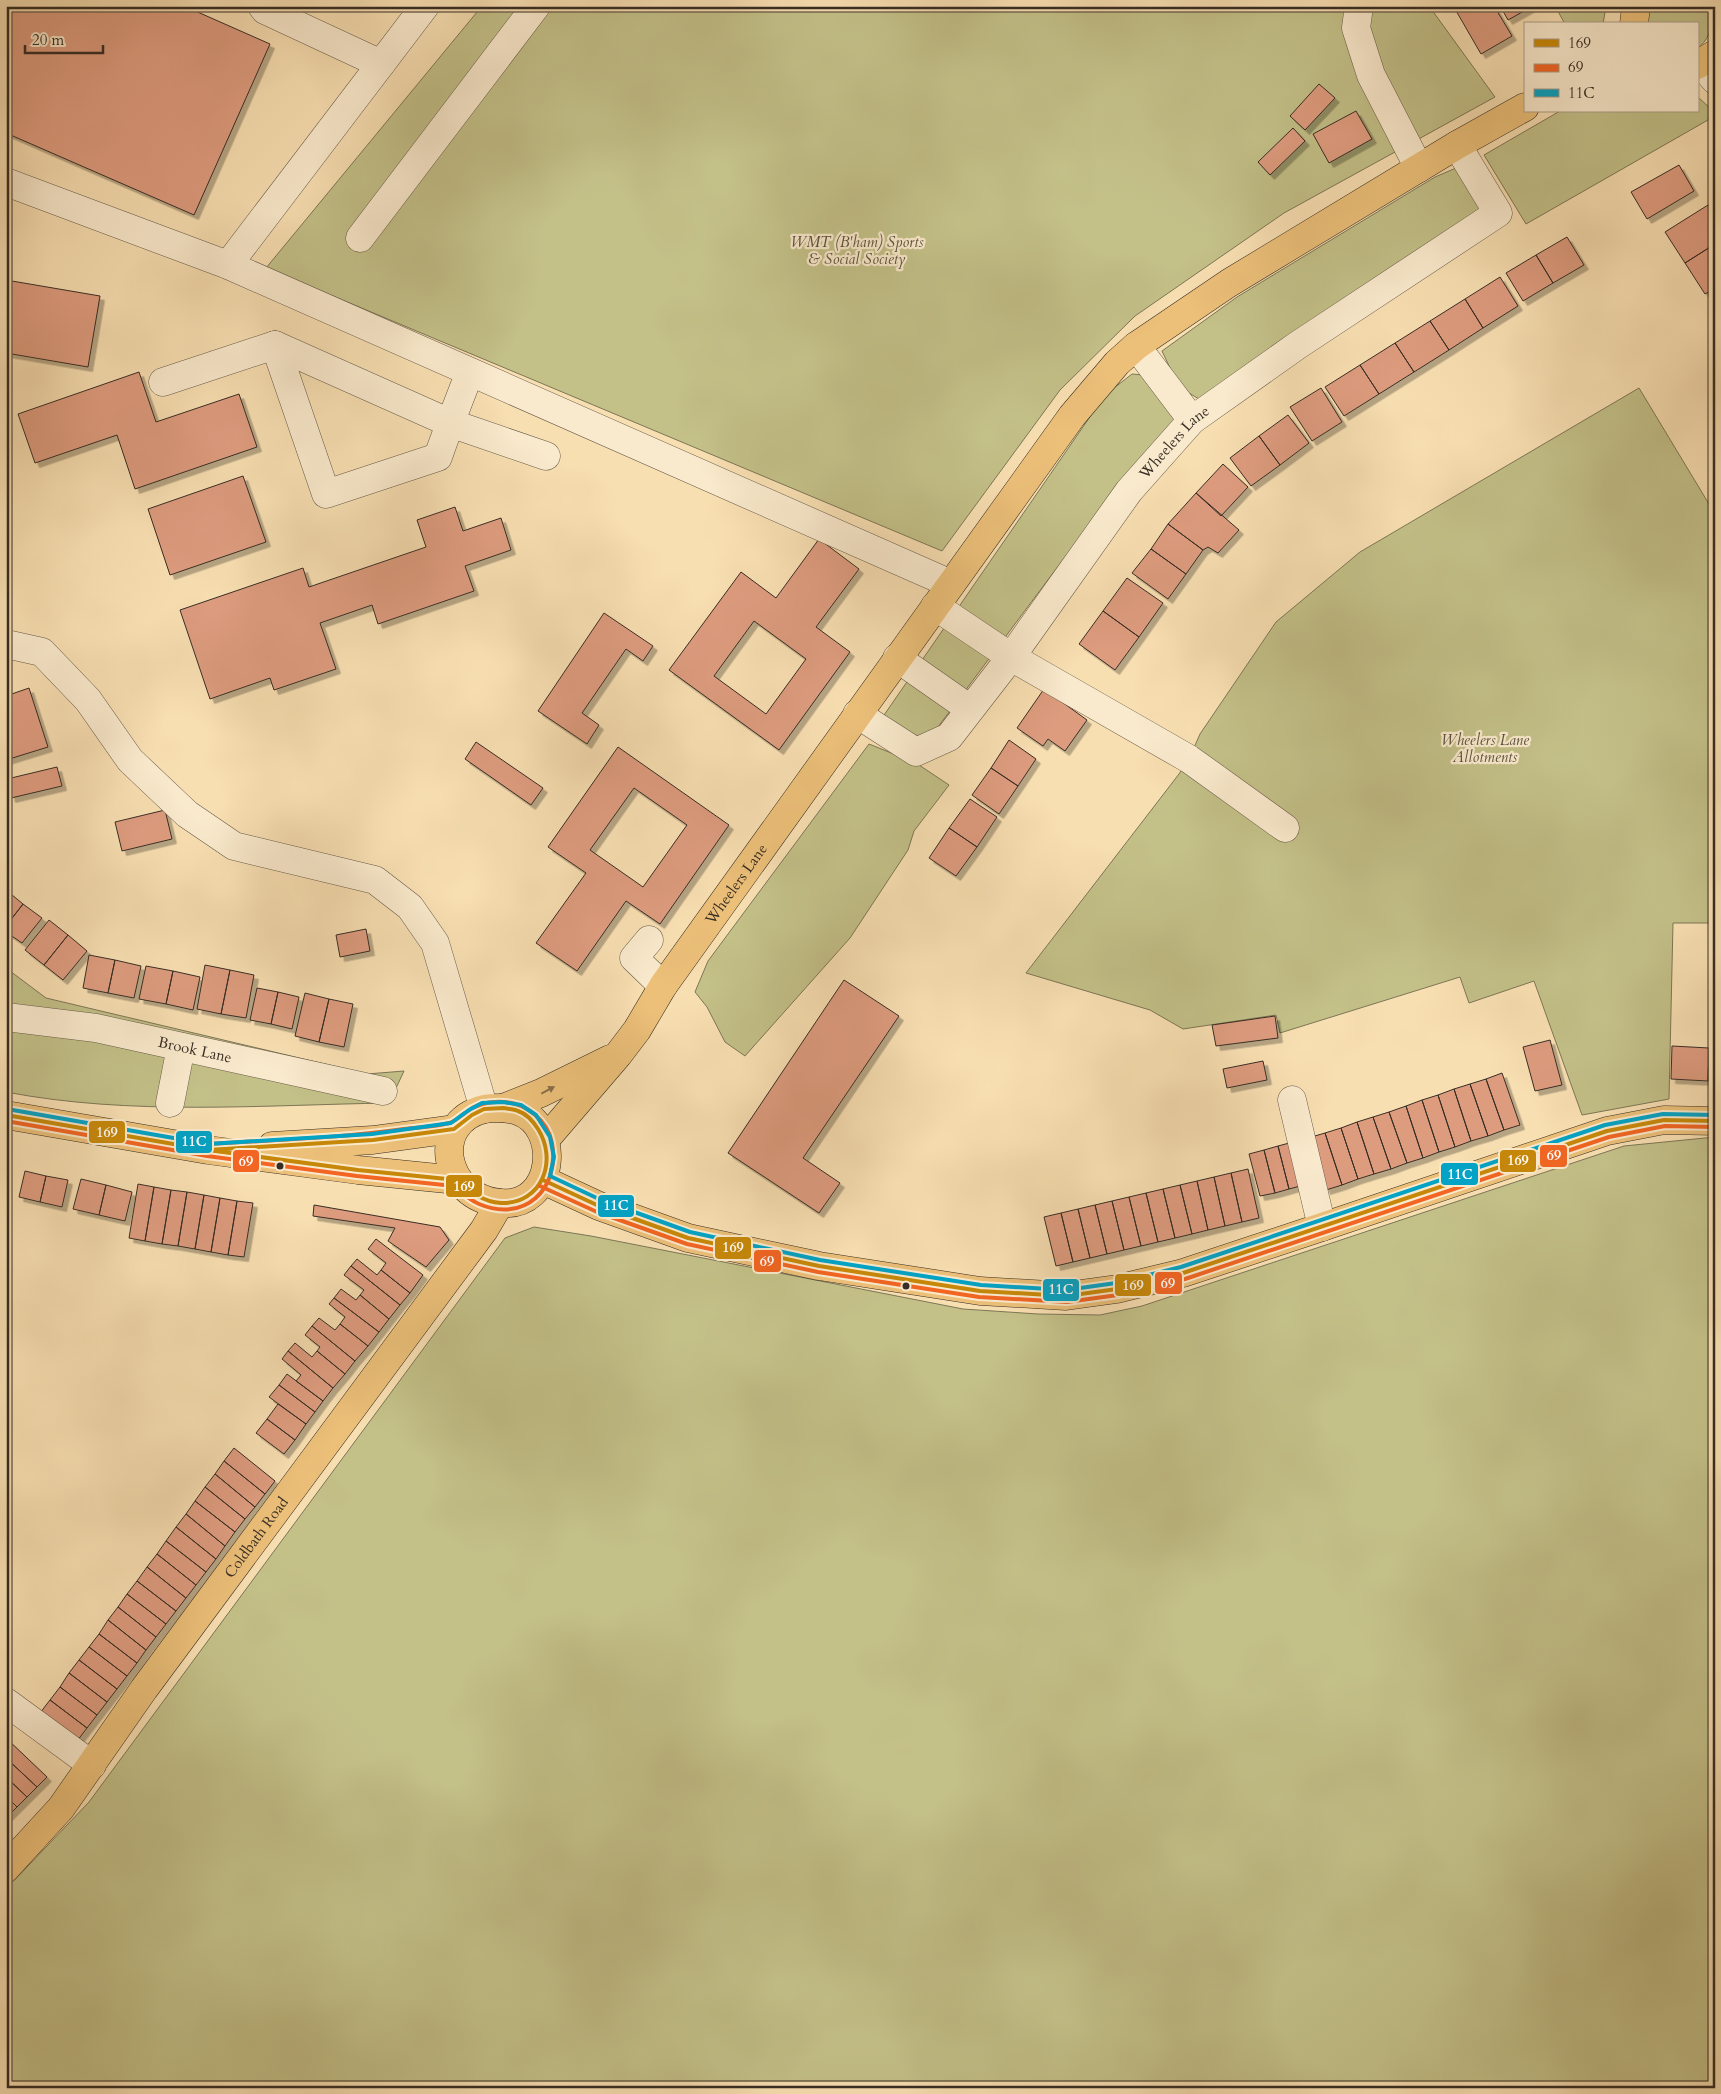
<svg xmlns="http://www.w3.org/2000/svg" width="1721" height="2094" font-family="Cardo,serif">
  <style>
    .green { fill: #c3c088; stroke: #7d7656 }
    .building { fill: #de9c7f; stroke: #372d24; fill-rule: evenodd; filter: url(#shadow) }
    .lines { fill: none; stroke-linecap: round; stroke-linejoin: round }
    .minor-casing { stroke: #675a48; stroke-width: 29 }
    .major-casing { stroke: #372d24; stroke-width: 29 }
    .minor { stroke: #faeacd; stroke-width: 28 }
    .major { stroke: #ecc079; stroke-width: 28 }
    .bus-1-casing { stroke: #faeacd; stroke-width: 8 }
    .bus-2-casing { stroke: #faeacd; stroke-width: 8 }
    .bus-3-casing { stroke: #faeacd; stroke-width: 8 }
    .bus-1 { stroke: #c78809; stroke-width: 4 }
    .bus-2 { stroke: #f26522; stroke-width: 4 }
    .bus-3 { stroke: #03a3c6; stroke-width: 4 }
    .oneway { fill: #886f4a }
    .bus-dot { fill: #372d24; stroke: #faeacd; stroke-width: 2 }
    .labels { text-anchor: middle; stroke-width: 4.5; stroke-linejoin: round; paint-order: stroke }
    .park-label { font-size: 15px; font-style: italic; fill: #5a523d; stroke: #faeacd }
    .street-label { font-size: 15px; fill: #372d24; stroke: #faeacd }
    .line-badge { stroke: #faeacd; stroke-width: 2 }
    .badge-label { font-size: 14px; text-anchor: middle; font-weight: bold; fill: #fff }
  </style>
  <defs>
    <filter id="shadow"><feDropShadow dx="4.5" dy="4.5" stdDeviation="0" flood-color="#0004"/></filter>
  </defs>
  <rect width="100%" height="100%" fill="#f8dfb2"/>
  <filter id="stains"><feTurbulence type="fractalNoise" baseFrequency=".004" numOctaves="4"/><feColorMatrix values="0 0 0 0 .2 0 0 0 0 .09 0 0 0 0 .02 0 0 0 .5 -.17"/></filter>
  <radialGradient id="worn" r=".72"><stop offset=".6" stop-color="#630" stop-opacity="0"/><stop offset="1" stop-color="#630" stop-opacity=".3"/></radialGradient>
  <path class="green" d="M482,6H1429L1495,97L1284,213L1135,316L1060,390L942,551L266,268Z
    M1555,6H1606L1603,24H1565Z
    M1650,6H1707C1715,22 1711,38 1697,49V24H1645V15Z
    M1697,96L1715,113V116L1526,224L1484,155L1560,111H1697Z
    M1456,168L1482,211L1199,399L1179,387L1162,351L1237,297L1435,177Z
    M1132,374L1143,375L1174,416L1173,424L1065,557L935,731L919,736L889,729L882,718L1105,395Z
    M1639,388L1715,514V923H1673L1669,1099L1582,1115L1534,981L1469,1003L1460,977L1280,1033L1276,1015L1183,1029L1150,1010L1026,973L1179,774L1189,759L1200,734L1276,622L1360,552Z
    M869,744L916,763L949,785L914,831L908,850L850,938L745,1056L725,1042L707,1007L695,992L708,961Z
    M6,968L46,998L367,1074L404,1071L389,1103C262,1105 131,1116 6,1092Z
    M1715,1137V2088H6V1889L89,1802L505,1238L534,1227L591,1236L963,1309L1038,1314L1100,1315L1142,1306L1624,1146Z"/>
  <path class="building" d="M6,6H184L270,44L194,215L6,133Z
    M1459,6H1494L1512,36L1481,54L1455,9Z
    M1500,6H1533L1508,20Z
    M1319,84L1335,98L1305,130L1290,116Z
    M1356,111L1372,139L1329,163L1313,134Z
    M1293,128L1305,141L1270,175L1258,162Z
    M1679,165L1694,191L1647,219L1631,192Z
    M1708,205L1715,215V244L1685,263L1665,232Z
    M1567,237L1584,265L1553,283L1536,255Z
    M1715,244V288L1705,294L1685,263Z
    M1536,255L1553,283L1523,301L1506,273Z
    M1500,277L1518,306L1483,328L1465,299Z
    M6,280L100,296L88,367L6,353Z
    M1465,299L1483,328L1449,350L1430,321Z
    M1430,321L1449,350L1414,372L1395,343Z
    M1395,343L1414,372L1379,394L1360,365Z
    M1360,365L1379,394L1344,416L1325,387Z
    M139,372L156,422L239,394L257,447L135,489L117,435L35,463L18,414Z
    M1321,388L1342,422L1312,441L1290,407Z
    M1288,415L1309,443L1280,465L1259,436Z
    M1259,436L1280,465L1251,486L1230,458Z
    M1223,464L1248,487L1221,516L1196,493Z
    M243,476L266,542L170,575L148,509Z
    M1196,493L1239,530L1218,553L1208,547L1203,550L1168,524Z
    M455,507L463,531L501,518L511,550L465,566L474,591L378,624L372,605L320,623L336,669L274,690L270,678L210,699L180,610L303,568L309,587L426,547L417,520Z
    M1168,524L1203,550L1186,574L1151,549Z
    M819,539L859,569L816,627L850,652L779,750L669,670L741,572L776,598ZM754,621L806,659L766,714L714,676Z
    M1151,549L1186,574L1168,599L1132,573Z
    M1127,578L1163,603L1139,637L1103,611Z
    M1103,611L1139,637L1115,670L1079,644Z
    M604,613L653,646L643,661L626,649L582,713L599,725L587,744L538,711Z
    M29,688L48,747L6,760V696Z
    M1044,689L1087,720L1065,751L1048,739L1043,746L1017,728Z
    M1009,740L1036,759L1018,786L991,768Z
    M476,742L543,788L531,805L465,759Z
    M618,747L729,825L660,924L626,901L577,971L536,943L586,873L548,847ZM634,788L687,825L643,887L590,850Z
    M57,767L62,786L11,798L7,779Z
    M991,768L1018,786L999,814L972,795Z
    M970,799L997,817L977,847L949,828Z
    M165,810L172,839L122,851L115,822Z
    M949,828L977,847L956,876L929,858Z
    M6,890L23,904L6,926Z
    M23,904L42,918L22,943L6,932V926Z
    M49,920L68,935L44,965L25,950Z
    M366,929L370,951L340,957L336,935Z
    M68,935L87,951L63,980L44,965Z
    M89,955L115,960L108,993L83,988Z
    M115,960L141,966L134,998L108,993Z
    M205,965L230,970L221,1014L197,1009Z
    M146,966L173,971L166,1004L139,999Z
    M230,970L254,975L246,1018L221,1014Z
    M173,971L200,977L193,1010L166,1004Z
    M844,980L899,1016L803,1158L840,1183L819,1213L728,1153Z
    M257,988L278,992L271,1024L250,1020Z
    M278,992L299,997L292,1029L271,1024Z
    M305,993L329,999L319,1042L295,1036Z
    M329,999L353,1004L344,1047L319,1042Z
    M1275,1016L1278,1038L1216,1046L1212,1025Z
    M1550,1040L1562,1085L1535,1091L1523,1047Z
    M1672,1046L1709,1048L1708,1081L1671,1079Z
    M1709,1048H1715V1081H1708Z
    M1263,1061L1267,1080L1227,1088L1223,1069Z
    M1502,1073L1520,1125L1504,1130L1486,1079Z
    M1486,1079L1504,1130L1488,1136L1470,1084Z
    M1470,1084L1488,1136L1471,1141L1454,1089Z
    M1454,1089L1471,1141L1455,1147L1438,1095Z
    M1438,1095L1455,1147L1439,1152L1422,1100Z
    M1422,1100L1439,1152L1423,1158L1406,1106Z
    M1406,1106L1423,1158L1407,1163L1389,1112Z
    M1389,1112L1407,1163L1391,1169L1373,1117Z
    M1373,1117L1391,1169L1374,1174L1357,1122Z
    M1357,1122L1374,1174L1358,1179L1341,1128Z
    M1341,1128L1358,1179L1342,1185L1325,1133Z
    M1325,1133L1342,1185L1326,1190L1308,1138Z
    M1293,1142L1304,1185L1289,1189L1278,1146Z
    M1278,1146L1289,1189L1275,1193L1264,1150Z
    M1264,1150L1275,1193L1260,1196L1249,1154Z
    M1248,1169L1259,1218L1242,1222L1231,1173Z
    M25,1171L46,1176L40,1202L19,1197Z
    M1231,1173L1242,1222L1225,1226L1214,1177Z
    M46,1176L68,1180L62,1207L40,1202Z
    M1214,1177L1225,1226L1208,1230L1197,1181Z
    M81,1179L106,1185L99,1215L73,1209Z
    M1197,1181L1208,1230L1192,1234L1180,1185Z
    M138,1184L154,1187L145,1241L129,1238Z
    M106,1185L132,1192L125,1221L99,1215Z
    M1180,1185L1192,1234L1175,1238L1163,1189Z
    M154,1187L171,1190L162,1244L145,1241Z
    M1163,1189L1175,1238L1158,1242L1146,1193Z
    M171,1190L187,1192L178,1246L162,1244Z
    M187,1192L204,1195L195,1249L178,1246Z
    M1146,1193L1158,1242L1141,1246L1129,1197Z
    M204,1195L220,1198L211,1252L195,1249Z
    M1129,1197L1141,1246L1124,1250L1112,1201Z
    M220,1198L237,1201L228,1255L211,1252Z
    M237,1201L253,1203L244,1257L228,1255Z
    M1112,1201L1124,1250L1107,1254L1095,1205Z
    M314,1205L440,1227L449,1240L426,1267L388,1241L395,1228L313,1216Z
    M1095,1205L1107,1254L1090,1258L1078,1209Z
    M1078,1209L1090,1258L1073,1262L1061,1213Z
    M1061,1213L1073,1262L1056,1266L1044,1217Z
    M376,1239L423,1275L410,1293L381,1270L386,1263L368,1249Z
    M357,1259L377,1275L381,1270L410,1293L400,1305L351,1266Z
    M351,1266L400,1305L389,1319L360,1295L364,1290L344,1275Z
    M341,1289L356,1300L360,1295L389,1319L379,1332L334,1298Z
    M334,1298L379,1332L368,1346L340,1324L345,1317L329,1304Z
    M319,1318L335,1330L340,1324L368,1346L355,1361L312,1326Z
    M312,1326L355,1361L345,1374L317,1351L320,1347L305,1335Z
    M295,1343L312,1357L317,1351L345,1374L333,1388L288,1351Z
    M288,1351L333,1388L323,1401L296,1381L301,1375L282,1359Z
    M287,1374L323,1401L315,1412L279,1385Z
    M279,1385L315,1412L306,1424L269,1397Z
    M278,1404L306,1424L295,1440L267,1419Z
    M267,1419L295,1440L284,1454L256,1433Z
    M234,1448L275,1481L265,1494L224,1461Z
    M224,1461L265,1494L255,1507L215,1474Z
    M215,1474L255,1507L245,1519L205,1487Z
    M205,1487L245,1519L235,1532L195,1501Z
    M195,1501L235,1532L225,1546L186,1514Z
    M186,1514L225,1546L216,1559L176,1527Z
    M176,1527L216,1559L206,1572L166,1541Z
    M166,1541L206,1572L196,1585L157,1554Z
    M157,1554L196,1585L186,1598L147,1567Z
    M147,1567L186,1598L176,1611L137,1581Z
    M137,1581L176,1611L166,1624L127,1594Z
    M127,1594L166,1624L156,1637L118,1607Z
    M118,1607L156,1637L146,1650L108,1620Z
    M108,1620L146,1650L137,1663L99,1634Z
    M99,1634L137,1663L127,1676L89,1647Z
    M89,1647L127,1676L117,1689L79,1660Z
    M79,1660L117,1689L107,1702L69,1673Z
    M69,1673L107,1702L97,1715L60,1687Z
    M60,1687L97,1715L87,1728L50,1700Z
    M50,1700L87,1728L77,1741L40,1713Z
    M6,1738L47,1777L37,1787L6,1758Z
    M6,1758L37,1787L27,1797L6,1777Z
    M6,1777L27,1797L17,1807L6,1796Z
    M6,1796L17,1807L7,1817L6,1816Z"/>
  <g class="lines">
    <defs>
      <g id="minor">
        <path d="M262,6L265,10L381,64"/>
        <path d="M1359,6L1356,28L1371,75L1419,168"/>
        <path d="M1701,64L1715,80"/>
        <path d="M6,182L228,265L951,584"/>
        <path d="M360,238L536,6"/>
        <path d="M228,265L425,6"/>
        <path d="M1136,346L1192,420"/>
        <path d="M470,372C459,400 448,428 438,457L326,494L275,345L450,423L546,456"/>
        <path d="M163,382L275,345"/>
        <path d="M935,606L1011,657L1189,759L1285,828"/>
        <path d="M6,644L42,652L88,700L130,760L187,814L234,846L375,880L410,907L435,943L484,1109"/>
        <path d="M897,658L970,709"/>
        <path id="s1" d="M857,714L916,752L949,737L1011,657L1129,491L1192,420L1298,345L1498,213L1457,145"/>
        <path d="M649,940L634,958L663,986"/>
        <path id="s2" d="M6,1017L96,1028L383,1091"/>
        <path d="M1292,1100L1322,1227"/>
        <path d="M170,1103L181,1047"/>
        <path d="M6,1702L92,1765"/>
      </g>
      <g id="major">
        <path d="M1634,24L1636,6"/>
        <path d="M1697,65L1715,54"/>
        <path d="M503,1108C508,1109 513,1109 518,1111C562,1126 556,1209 499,1203C443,1197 429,1123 484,1109C489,1108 497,1108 503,1108Z"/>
        <path d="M503,1108L541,1093L610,1059"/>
        <path d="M6,1115L208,1150L358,1170L457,1180"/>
        <path id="s3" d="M545,1140L618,1055L637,1030L663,986L1072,416L1117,363L1136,346L1229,283L1457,145L1525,107"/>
        <path d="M272,1146L373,1140L454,1129"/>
        <path d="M543,1180L599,1206L688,1238L819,1266L980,1291L1066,1296L1117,1289L1183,1273L1322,1227L1607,1131L1664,1120L1715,1121"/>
        <path id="s4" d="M6,1868L61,1808L144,1689L484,1230L500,1203"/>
      </g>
    </defs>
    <use href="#minor" class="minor-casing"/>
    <use href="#major" class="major-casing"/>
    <use href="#minor" class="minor"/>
    <use href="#major" class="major"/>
    <defs>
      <path id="bus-1" d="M503,1108C508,1109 514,1109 518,1111C527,1114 533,1121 538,1129C558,1161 542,1204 501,1203C483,1202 469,1191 457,1180L358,1170L208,1150L373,1140L454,1129L472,1115L484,1109Z
        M6,1115L208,1150
        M543,1180L599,1206L688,1238L819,1266L980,1291L1066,1296L1117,1289L1183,1273L1607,1131L1664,1120L1715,1121"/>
      <path id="bus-2" d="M6,1121L207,1156L357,1176L454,1186C462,1193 469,1200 479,1204C524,1223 560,1190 552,1143C548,1120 525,1103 504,1102C489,1101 476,1104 465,1113C460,1116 455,1122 449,1123C435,1127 419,1127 404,1129C340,1138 274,1140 208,1144
        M540,1186L597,1212L687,1244L818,1272L979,1297L1067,1302L1118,1295L1185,1279L1609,1137L1665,1126L1715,1127"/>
      <path id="bus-3" d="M7,1109L208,1144L372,1134L451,1123L469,1110L482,1103L503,1102L521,1105L536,1115L550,1137L554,1157L550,1176L601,1200L690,1232L820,1260L981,1285L1066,1290L1116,1283L1181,1267L1605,1125L1663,1114L1715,1115"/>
    </defs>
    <use href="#bus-1" class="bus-1-casing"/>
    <use href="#bus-2" class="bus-2-casing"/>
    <use href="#bus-3" class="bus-3-casing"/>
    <use href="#bus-1" class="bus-1"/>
    <use href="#bus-2" class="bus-2"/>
    <use href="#bus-3" class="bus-3"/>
  </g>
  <defs><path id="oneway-solid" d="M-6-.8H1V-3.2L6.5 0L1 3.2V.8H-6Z" transform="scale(1.25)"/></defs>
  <use class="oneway" href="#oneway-solid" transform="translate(548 1090) rotate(-28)"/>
  <g class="bus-dot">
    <circle cx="280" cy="1166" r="4.5"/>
    <circle cx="906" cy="1286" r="4.5"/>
  </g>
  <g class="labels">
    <g class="park-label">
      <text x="857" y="247">WMT (B'ham) Sports<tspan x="857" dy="17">&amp; Social Society</tspan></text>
      <text x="1485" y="745">Wheelers Lane<tspan x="1485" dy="17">Allotments</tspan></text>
    </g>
    <g class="street-label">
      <text dy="5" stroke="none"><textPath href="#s1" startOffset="478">Wheelers Lane</textPath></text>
      <text dy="5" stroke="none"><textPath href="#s3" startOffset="320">Wheelers Lane</textPath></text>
      <text dy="5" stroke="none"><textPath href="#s2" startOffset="192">Brook Lane</textPath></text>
      <text dy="5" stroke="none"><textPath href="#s4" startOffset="415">Coldbath Road</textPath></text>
    </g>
  </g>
  <g class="line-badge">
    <rect x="88" y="1120" width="38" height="24" rx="5" fill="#c78809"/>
    <rect x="175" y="1130" width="38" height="24" rx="5" fill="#03a3c6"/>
    <rect x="1539" y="1144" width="29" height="24" rx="5" fill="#f26522"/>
    <rect x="1499" y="1149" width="38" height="24" rx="5" fill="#c78809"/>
    <rect x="232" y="1149" width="28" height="24" rx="5" fill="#f26522"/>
    <rect x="1440" y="1162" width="39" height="24" rx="5" fill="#03a3c6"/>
    <rect x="445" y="1174" width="38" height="24" rx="5" fill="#c78809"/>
    <rect x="597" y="1194" width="38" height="24" rx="5" fill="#03a3c6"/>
    <rect x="714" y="1236" width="38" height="24" rx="5" fill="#c78809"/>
    <rect x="753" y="1249" width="29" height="24" rx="5" fill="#f26522"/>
    <rect x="1154" y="1271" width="29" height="24" rx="5" fill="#f26522"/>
    <rect x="1114" y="1273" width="38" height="24" rx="5" fill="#c78809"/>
    <rect x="1042" y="1278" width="38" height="24" rx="5" fill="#03a3c6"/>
  </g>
  <g class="badge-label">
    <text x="107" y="1137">169</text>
    <text x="194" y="1146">11C</text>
    <text x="1554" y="1160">69</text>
    <text x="1518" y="1165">169</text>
    <text x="246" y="1166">69</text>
    <text x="1460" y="1179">11C</text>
    <text x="464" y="1191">169</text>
    <text x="616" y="1210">11C</text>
    <text x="733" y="1252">169</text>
    <text x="767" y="1266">69</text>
    <text x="1168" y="1288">69</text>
    <text x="1133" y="1290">169</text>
    <text x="1061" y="1294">11C</text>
  </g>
  <rect width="1721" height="2094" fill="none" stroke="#f8dfb2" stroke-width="25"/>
  <rect x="8" y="8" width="1706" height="2079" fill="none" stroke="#372d24" stroke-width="2.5"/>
  <rect x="12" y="12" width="1696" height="2069" fill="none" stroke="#372d24"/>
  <rect x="1524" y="22" width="175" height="90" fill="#faeacd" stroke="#ac9e89"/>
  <rect x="1534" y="39" width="25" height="8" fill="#c78809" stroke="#ac9e89"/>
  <text x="1568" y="48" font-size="15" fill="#372d24">169</text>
  <rect x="1534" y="64" width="25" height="8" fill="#f26522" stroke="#ac9e89"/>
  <text x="1568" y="72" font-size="15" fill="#372d24">69</text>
  <rect x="1534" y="89" width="25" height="8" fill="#03a3c6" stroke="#ac9e89"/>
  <text x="1568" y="98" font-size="15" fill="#372d24">11C</text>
  <path d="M25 45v8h78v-8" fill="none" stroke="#372d24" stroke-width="2.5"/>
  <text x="32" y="45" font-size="15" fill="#372d24" stroke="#faeacd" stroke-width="4" paint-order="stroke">20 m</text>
  <rect width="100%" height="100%" filter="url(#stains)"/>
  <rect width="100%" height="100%" fill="url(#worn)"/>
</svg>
